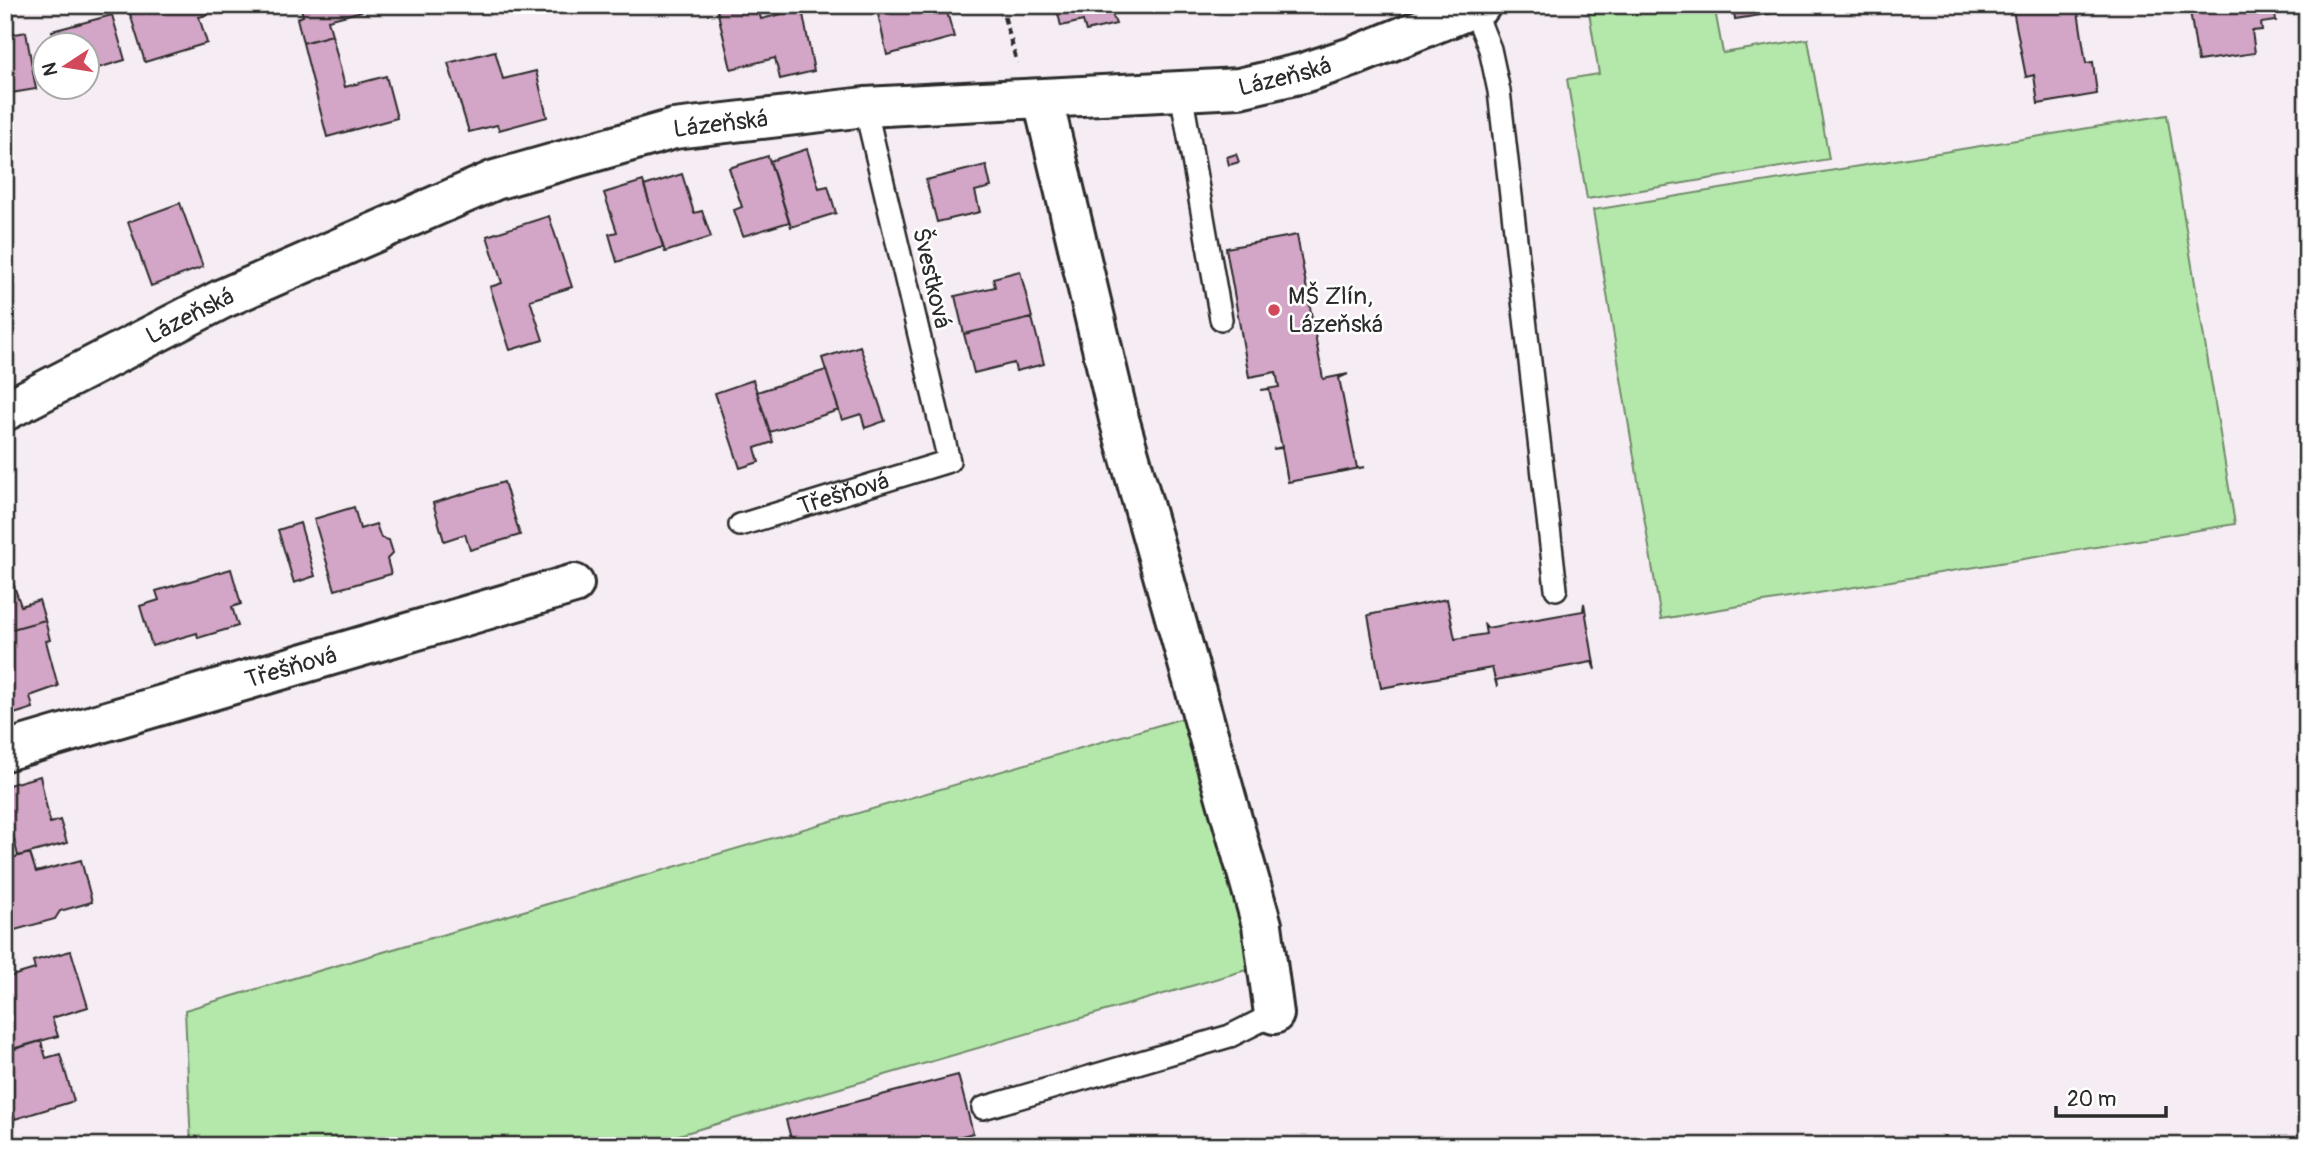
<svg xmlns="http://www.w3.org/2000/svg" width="2312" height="1151" font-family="Pangolin,sans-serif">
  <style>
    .green { fill: #b4e8aa; stroke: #708a6a; stroke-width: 2 }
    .building { fill: #d3a5c6; stroke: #2b2b2b; stroke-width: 2 }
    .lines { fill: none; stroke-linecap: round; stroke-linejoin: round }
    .lane-casing { stroke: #2b2b2b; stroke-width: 26 }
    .street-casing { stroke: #2b2b2b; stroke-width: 44 }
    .path { stroke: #2b2b2b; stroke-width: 4.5; stroke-dasharray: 7 5; stroke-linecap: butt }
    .lane { stroke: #fff; stroke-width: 21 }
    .street { stroke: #fff; stroke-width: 38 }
    .poi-dot { fill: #d1495b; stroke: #fff; stroke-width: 2.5 }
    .labels { text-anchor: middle; stroke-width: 5; stroke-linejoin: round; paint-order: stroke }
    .street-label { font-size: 24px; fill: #2b2b2b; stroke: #fff }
    .poi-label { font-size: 24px; fill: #2b2b2b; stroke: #fff; text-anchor: start }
  </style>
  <rect width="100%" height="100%" fill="#f6edf4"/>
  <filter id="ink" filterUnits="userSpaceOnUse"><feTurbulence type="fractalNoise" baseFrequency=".0143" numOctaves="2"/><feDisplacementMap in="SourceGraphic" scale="14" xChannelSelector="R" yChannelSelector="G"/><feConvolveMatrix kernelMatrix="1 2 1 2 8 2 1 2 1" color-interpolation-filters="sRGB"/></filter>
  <g filter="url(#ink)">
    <path class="green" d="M1714,5L1723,53L1808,39L1829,159L1587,199L1567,79L1599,74L1588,6Z
      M2167,115L2235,524L1661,619L1593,210Z
      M1190,716L1253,968L641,1146H191L185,1010Z"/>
    <path class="building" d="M156,5H203L207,15L199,17L207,43L145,62L130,14Z
      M300,5H361L362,11L328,20L332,35L303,43L297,18L303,16Z
      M716,5H757L761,19L802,9L814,71L780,79L775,58L731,69Z
      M876,5H945L954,37L887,55Z
      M1056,5H1146L1112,14L1116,24L1086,31L1083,21L1061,26Z
      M1733,5H1824L1735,19Z
      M2012,5H2077L2086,63L2093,62L2097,94L2038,104L2034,75L2026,77Z
      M2189,5H2274L2276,21L2261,23L2262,30L2252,31L2255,53L2198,61Z
      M2274,5H2307V8L2275,12Z
      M112,15L125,60L88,71V46H57L52,31Z
      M26,32L36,89L5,94V36Z
      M332,35L345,87L386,76L397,118L327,137L303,43Z
      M495,51L503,79L536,71L547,117L499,130L497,125L469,132L448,63Z
      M807,149L819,188L828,186L836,213L791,227L770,161Z
      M1236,154L1239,162L1229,165L1227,157Z
      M768,156L789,222L743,236L734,210L742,207L729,168Z
      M986,165L991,187L975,191L980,212L937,222L926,180Z
      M682,174L694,213L702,211L711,237L665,252L644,186Z
      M643,181L663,247L617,262L609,234L617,232L604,193Z
      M180,203L203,267L151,286L128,222Z
      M549,216L572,287L530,300L543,340L510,350L490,287L502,283L487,236Z
      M1297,235L1323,379L1348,374L1339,378L1357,468L1365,467L1288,482L1282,448L1273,449L1282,447L1269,389L1261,390L1279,387L1276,372L1249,377L1226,248Z
      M1020,271L1032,318L964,334L955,296L995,287L993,278Z
      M1032,318L1044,364L1016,371L1014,363L974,373L964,334Z
      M860,346L885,421L865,428L861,414L842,420L822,358Z
      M826,370L839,410L770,432L757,392Z
      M753,380L773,442L755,448L759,462L740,468L715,393Z
      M504,482L520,535L470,550L465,534L444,541L433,503Z
      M354,507L360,529L376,524L381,538L389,540L393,553L387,559L391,574L335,590L314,519Z
      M300,523L315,576L294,583L278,530Z
      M5,560L21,606L39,600L45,620L5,631Z
      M231,569L241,604L232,607L238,626L198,638L197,633L152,646L140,606L159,600L156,591Z
      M1447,599L1455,639L1486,634L1484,623L1487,628L1583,611L1584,603L1595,670L1592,662L1496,680L1497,687L1492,668L1381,688L1368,615Z
      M45,620L50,640L46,641L58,686L30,696L33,708L8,716L5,651L9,650L5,631Z
      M40,776L50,823L60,820L67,843L18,856L13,835L5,837V786Z
      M30,853L36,872L81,860L92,902L60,911L55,919L15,930L7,925L5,860Z
      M71,951L88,1007L52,1018L58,1036L5,1051V978L35,969L33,961Z
      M41,1041L46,1058L60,1054L74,1101L15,1119L9,1098L5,1099V1052Z
      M958,1075L973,1133L926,1146H793L786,1120Z"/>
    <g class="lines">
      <defs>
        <g id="lane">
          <path d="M1474,9L1490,49L1499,91L1556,589"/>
          <path d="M1181,92L1221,319"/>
          <path id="s1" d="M740,525L949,461L865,107"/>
          <path d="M983,1108L1230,1036L1274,1014"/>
        </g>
        <g id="street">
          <path d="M1043,100L1119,419L1262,925L1274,1014"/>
          <path id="s2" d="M5,411L222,299L495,180L674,129L865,107L1239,88L1303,73L1352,57L1481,5"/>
          <path id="s3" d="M5,751L574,584"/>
        </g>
      </defs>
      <use href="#lane" class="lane-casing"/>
      <use href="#street" class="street-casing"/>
      <path class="path" d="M1001,5L1017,63"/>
      <use href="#lane" class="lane"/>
      <use href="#street" class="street"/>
    </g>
  </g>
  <circle class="poi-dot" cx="1274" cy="310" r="7"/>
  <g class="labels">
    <g class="street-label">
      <text dy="8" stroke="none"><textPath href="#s2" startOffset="1342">Lázeňská</textPath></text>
      <text dy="8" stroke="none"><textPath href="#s2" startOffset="775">Lázeňská</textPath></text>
      <text transform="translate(932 278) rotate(77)" y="8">Švestková</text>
      <text dy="8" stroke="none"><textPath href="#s2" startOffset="208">Lázeňská</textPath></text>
      <text dy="8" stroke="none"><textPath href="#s1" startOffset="108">Třešňová</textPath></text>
      <text dy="8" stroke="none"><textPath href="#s3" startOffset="298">Třešňová</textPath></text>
    </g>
    <g class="poi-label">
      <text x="1288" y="304">MŠ Zlín,<tspan x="1288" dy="28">Lázeňská</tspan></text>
    </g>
  </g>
  <rect width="2312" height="1151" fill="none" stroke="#fff" stroke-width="28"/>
  <rect x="14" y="14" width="2284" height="1123" fill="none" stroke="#2b2b2b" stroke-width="2.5" filter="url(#ink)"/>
  <g transform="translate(66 66) rotate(258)"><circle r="33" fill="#ffffff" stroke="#aaaaaa" stroke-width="2"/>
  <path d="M0-5L12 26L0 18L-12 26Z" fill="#d1495b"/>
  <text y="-10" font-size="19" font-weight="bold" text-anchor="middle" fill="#2b2b2b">N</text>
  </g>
  <path d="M2056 1106v10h110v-10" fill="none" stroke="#2b2b2b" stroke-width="3.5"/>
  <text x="2067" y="1106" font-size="21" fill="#2b2b2b" stroke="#ffffff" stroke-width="5" paint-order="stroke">20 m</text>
</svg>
